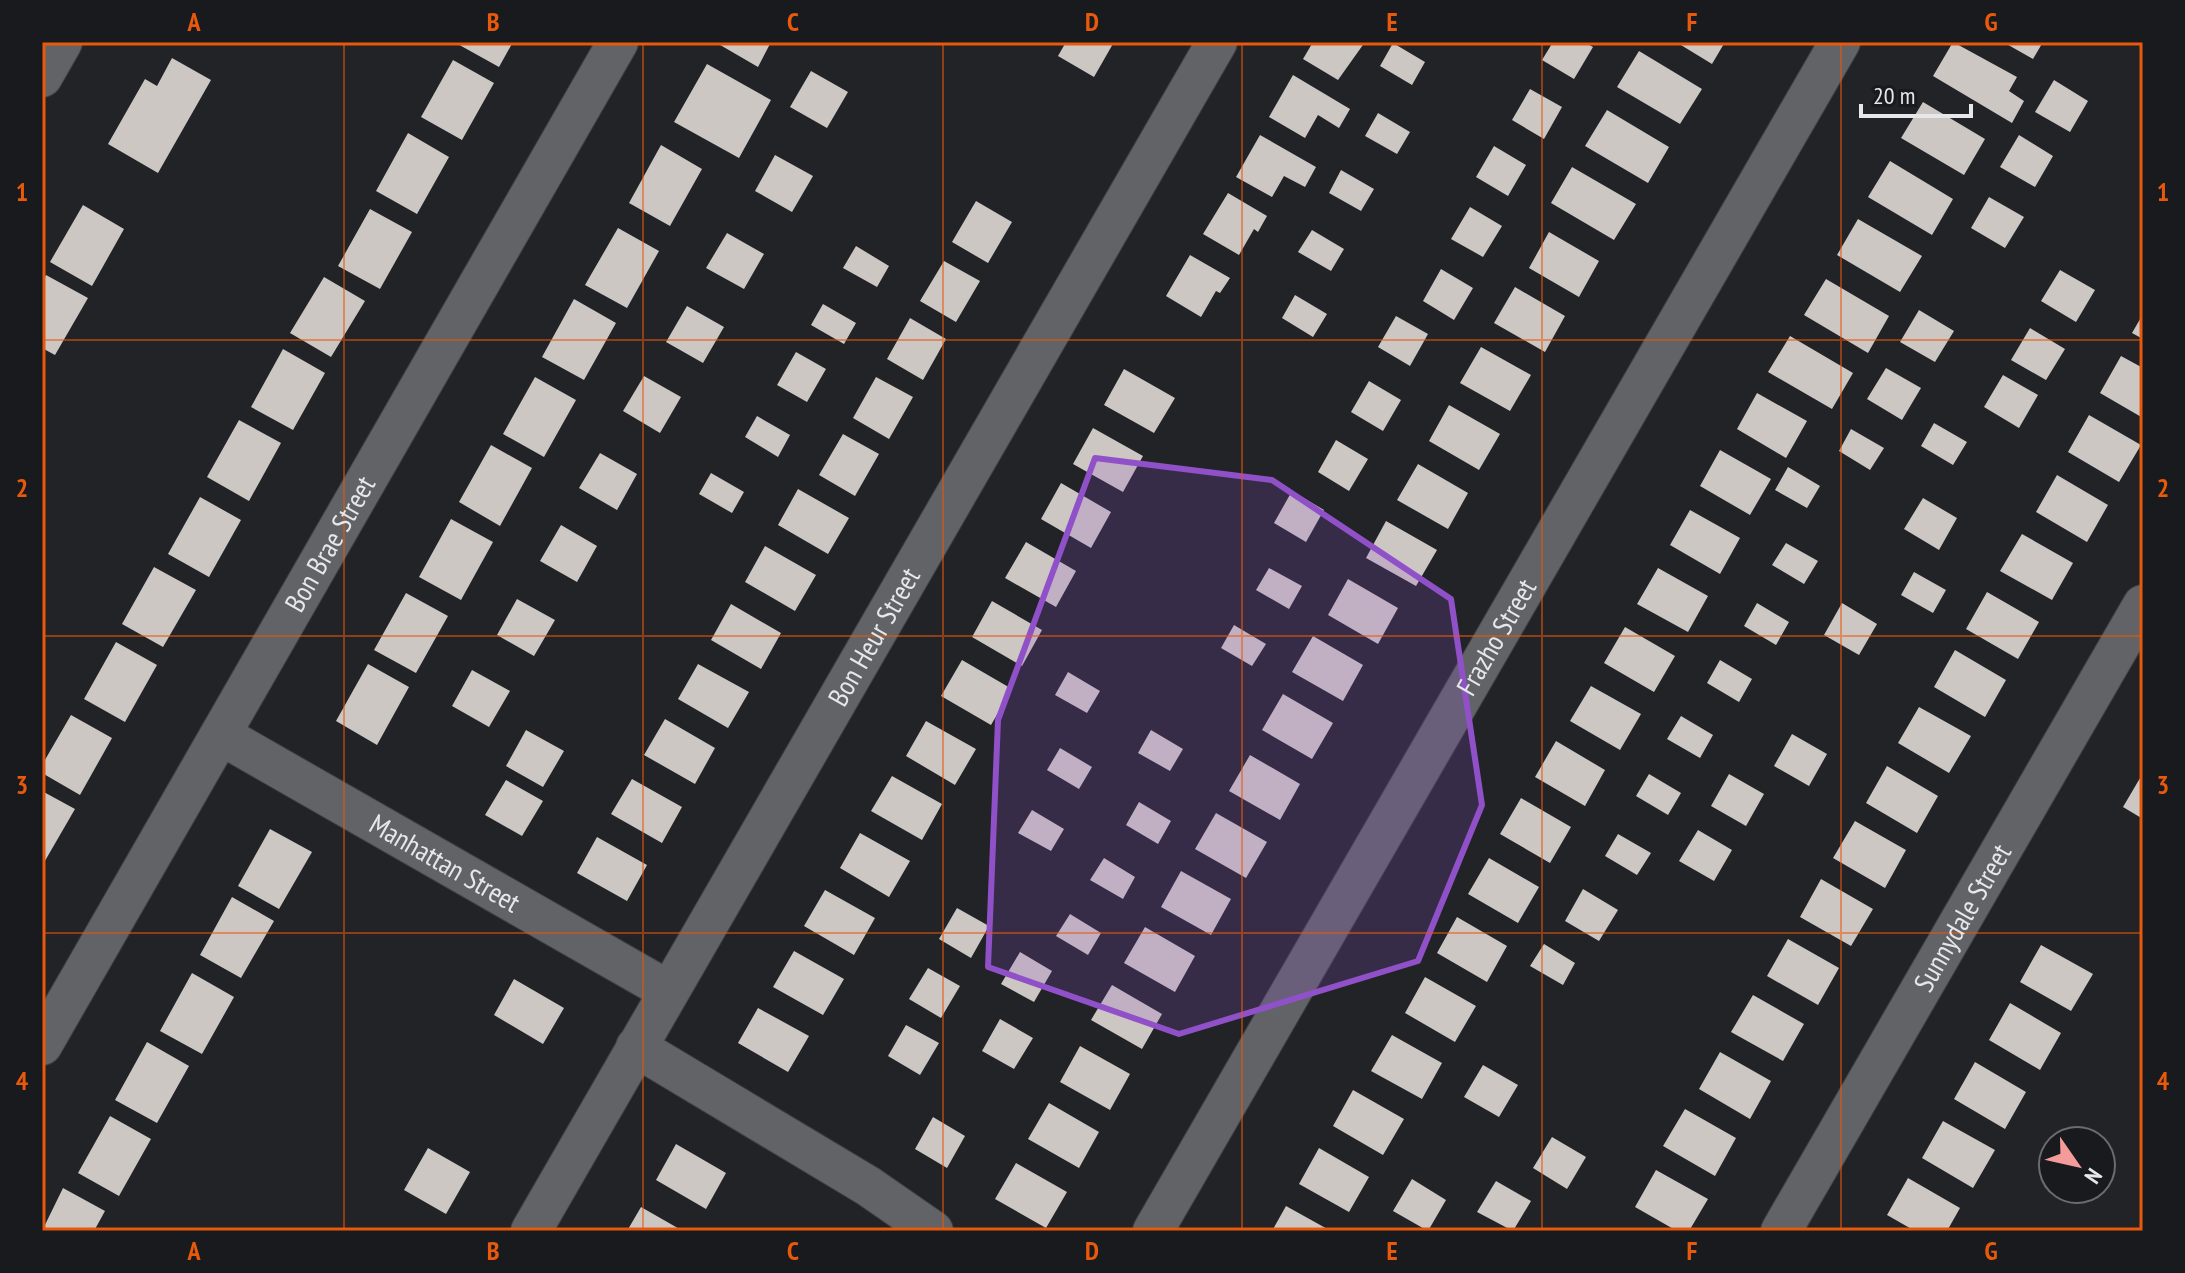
<svg xmlns="http://www.w3.org/2000/svg" width="2185" height="1273" font-family="'PT Sans Narrow',sans-serif">
  <style>
    .building { fill: #cdc7c4 }
    .lines { fill: none; stroke-linecap: round; stroke-linejoin: round }
    .minor-casing { stroke: #404144; stroke-width: 42 }
    .minor { stroke: #616367; stroke-width: 40 }
    .marked { fill: #9051c8; fill-opacity: 0.2; stroke: #9051c8; stroke-width: 6; stroke-linejoin: round }
    .grid { fill: none; stroke: #e8590c; stroke-width: 2; stroke-opacity: 0.55 }
    .labels { text-anchor: middle; stroke-width: 8; stroke-linejoin: round; paint-order: stroke }
    .street-label { font-size: 28px; fill: #e6e7ea; stroke: #181a1d }
    .neatline { fill: none; stroke: #e8590c; stroke-width: 3 }
    .grid-label { font-size: 26px; text-anchor: middle; font-weight: bold; fill: #e8590c }
  </style>
  <rect width="100%" height="100%" fill="#212327"/>
  <path class="building" d="M454,42H513L499,67Z
    M715,42H771L758,67Z
    M1066,42H1114L1094,77L1058,56Z
    M1313,42H1365L1338,80L1303,59Z
    M1553,42H1584L1593,47L1574,79L1542,60Z
    M1676,42H1725L1712,64Z
    M1953,42L2017,77L2009,91L2024,101L2012,123L1933,76Z
    M2003,42H2043L2033,59Z
    M1393,43L1425,62L1412,85L1380,66Z
    M1639,51L1702,89L1680,124L1617,87Z
    M172,58L211,80L158,173L108,144L145,79L157,86Z
    M453,60L494,83L462,140L421,117Z
    M707,64L771,100L739,158L674,122Z
    M811,71L848,92L827,128L790,107Z
    M1293,75L1350,109L1339,128L1318,115L1305,138L1269,117Z
    M2054,80L2088,101L2070,132L2035,112Z
    M1530,89L1562,107L1544,139L1512,120Z
    M1923,102L1985,139L1964,175L1901,138Z
    M1607,110L1669,147L1648,183L1585,146Z
    M1378,113L1410,132L1397,154L1365,136Z
    M408,133L449,157L417,214L376,191Z
    M1260,135L1316,167L1305,187L1284,176L1272,197L1236,177Z
    M2019,135L2053,156L2035,187L2000,167Z
    M661,145L702,169L670,226L629,203Z
    M1494,146L1526,165L1508,196L1476,177Z
    M775,155L813,176L792,212L755,191Z
    M1890,161L1953,199L1932,235L1868,197Z
    M1572,167L1636,204L1614,240L1551,203Z
    M1341,170L1374,189L1361,211L1329,193Z
    M1228,193L1267,216L1258,232L1254,229L1239,255L1203,234Z
    M1989,197L2024,217L2005,248L1971,228Z
    M976,201L1012,222L988,263L952,242Z
    M83,205L124,229L92,286L50,262Z
    M1470,207L1502,226L1483,257L1451,239Z
    M370,209L412,232L380,289L338,266Z
    M1858,219L1922,256L1900,292L1837,255Z
    M618,228L659,251L627,308L585,285Z
    M1312,230L1344,249L1331,271L1298,252Z
    M1549,232L1599,261L1579,297L1529,268Z
    M727,233L764,254L744,289L706,268Z
    M856,246L889,266L877,287L843,268Z
    M1190,255L1230,278L1220,293L1216,291L1201,317L1166,296Z
    M944,261L980,281L956,322L920,301Z
    M1441,269L1473,288L1454,320L1423,301Z
    M2060,270L2095,290L2076,322L2041,301Z
    M46,275L88,298L55,355L42,348V282Z
    M324,277L365,301L331,357L290,333Z
    M1826,279L1889,316L1868,353L1804,315Z
    M1515,287L1565,316L1545,352L1494,323Z
    M1295,295L1327,314L1313,337L1282,318Z
    M574,299L616,323L584,380L542,357Z
    M823,304L856,323L844,344L811,325Z
    M687,306L724,327L703,363L666,342Z
    M1919,310L1954,331L1935,362L1900,342Z
    M2143,314V339L2132,333Z
    M1396,316L1428,334L1410,366L1378,347Z
    M910,318L946,339L923,380L887,359Z
    M2030,328L2065,349L2046,380L2011,360Z
    M1790,336L1853,373L1832,409L1768,372Z
    M1481,347L1531,375L1510,411L1460,383Z
    M283,349L325,373L293,430L251,407Z
    M796,352L826,369L807,402L777,385Z
    M2121,356L2143,368V418L2100,393Z
    M1886,368L1921,388L1902,420L1867,399Z
    M1124,369L1175,398L1154,433L1104,405Z
    M2003,375L2038,395L2019,428L1984,407Z
    M644,376L681,397L660,433L623,411Z
    M535,377L576,400L544,457L503,434Z
    M876,377L913,397L889,439L853,418Z
    M1369,381L1401,400L1383,431L1351,412Z
    M1757,393L1807,421L1786,458L1737,429Z
    M1449,405L1500,434L1479,470L1429,441Z
    M2089,415L2141,445L2119,482L2068,452Z
    M757,416L790,435L778,457L745,437Z
    M239,420L281,443L249,501L207,477Z
    M1934,423L1967,442L1953,465L1921,446Z
    M1093,428L1143,456L1123,492L1073,464Z
    M1851,429L1884,448L1870,470L1839,451Z
    M843,434L879,454L855,496L819,475Z
    M1336,440L1368,459L1349,491L1318,472Z
    M491,445L532,468L500,526L459,502Z
    M1720,450L1771,479L1750,515L1700,486Z
    M600,453L637,474L617,510L579,488Z
    M1418,464L1468,493L1448,529L1397,500Z
    M1788,467L1820,486L1807,508L1775,490Z
    M711,473L744,492L732,513L699,494Z
    M2057,475L2108,505L2087,542L2036,512Z
    M1061,483L1111,512L1091,548L1041,519Z
    M798,489L849,518L828,554L778,525Z
    M1292,491L1324,510L1306,542L1274,523Z
    M200,497L241,520L209,577L168,554Z
    M1923,498L1957,518L1939,550L1904,529Z
    M1690,510L1740,538L1720,574L1670,545Z
    M451,519L493,542L461,600L419,577Z
    M1386,521L1437,550L1416,586L1366,558Z
    M561,525L597,546L577,582L540,561Z
    M2022,534L2073,563L2052,600L2000,571Z
    M1026,542L1076,571L1056,607L1005,578Z
    M1786,543L1818,561L1804,584L1772,565Z
    M765,546L816,575L795,611L745,582Z
    M154,567L196,590L163,647L122,624Z
    M1269,568L1302,586L1289,609L1256,590Z
    M1658,568L1708,596L1688,632L1637,604Z
    M1914,572L1946,590L1933,613L1901,595Z
    M1348,579L1398,608L1378,644L1328,615Z
    M1987,592L2039,622L2018,659L1966,629Z
    M406,593L448,616L416,673L374,650Z
    M517,599L555,620L534,656L497,635Z
    M992,601L1042,630L1022,666L972,637Z
    M1757,603L1789,622L1776,645L1744,626Z
    M1842,603L1877,624L1859,655L1824,635Z
    M731,604L781,633L761,669L711,640Z
    M1234,625L1266,644L1252,666L1221,648Z
    M1625,627L1675,656L1654,692L1604,663Z
    M1313,636L1363,665L1343,701L1292,672Z
    M116,642L157,665L125,722L84,699Z
    M1955,650L2006,680L1985,717L1934,687Z
    M962,660L1012,689L991,725L941,696Z
    M1720,660L1752,679L1739,702L1707,683Z
    M368,664L409,687L377,745L336,721Z
    M698,664L749,692L728,728L678,699Z
    M472,670L510,691L489,727L452,706Z
    M1068,672L1100,691L1087,713L1055,695Z
    M1591,686L1641,714L1620,750L1570,721Z
    M1283,694L1333,723L1312,759L1262,730Z
    M1919,707L1971,736L1949,773L1898,743Z
    M71,715L112,738L80,795L42,773V765Z
    M1681,716L1713,735L1700,758L1667,739Z
    M665,719L715,748L695,784L644,755Z
    M926,721L976,749L955,785L906,756Z
    M526,730L564,751L543,787L506,766Z
    M1151,730L1183,749L1170,771L1138,753Z
    M1792,734L1827,754L1809,786L1774,766Z
    M1556,741L1605,770L1585,806L1535,777Z
    M1060,748L1092,767L1079,789L1047,770Z
    M1250,755L1300,784L1280,820L1229,791Z
    M1887,766L1938,796L1917,833L1866,803Z
    M2143,773V819L2123,807Z
    M1649,774L1681,793L1668,815L1636,796Z
    M1729,774L1764,794L1746,826L1711,806Z
    M892,776L942,804L922,840L871,811Z
    M632,779L682,807L662,843L611,814Z
    M506,780L543,801L522,836L485,815Z
    M42,791L75,809L42,866Z
    M1521,798L1571,827L1550,863L1500,834Z
    M1139,802L1171,821L1158,844L1126,825Z
    M1032,810L1064,829L1051,851L1018,833Z
    M1216,813L1267,842L1246,878L1195,849Z
    M1855,821L1906,850L1885,888L1833,858Z
    M270,829L312,852L279,909L238,886Z
    M1698,830L1732,850L1714,881L1679,861Z
    M860,833L910,861L889,897L840,868Z
    M1618,834L1651,853L1637,875L1605,856Z
    M597,837L647,865L627,901L577,873Z
    M1104,858L1135,877L1123,899L1090,880Z
    M1489,858L1539,887L1518,923L1468,894Z
    M1181,871L1231,899L1211,935L1161,907Z
    M1821,879L1873,909L1851,946L1800,917Z
    M1583,889L1618,910L1599,941L1565,921Z
    M825,890L875,918L854,955L804,926Z
    M232,897L274,921L241,978L200,955Z
    M957,908L989,926L971,958L939,939Z
    M1070,914L1101,933L1088,955L1056,936Z
    M1457,917L1507,946L1487,982L1437,953Z
    M1145,927L1195,956L1175,992L1124,963Z
    M1788,939L1839,968L1818,1005L1767,976Z
    M1544,944L1575,963L1563,985L1530,966Z
    M2041,945L2093,974L2071,1011L2020,982Z
    M794,951L844,979L823,1015L773,987Z
    M1020,952L1052,971L1034,1002L1001,984Z
    M928,968L960,986L941,1018L909,999Z
    M192,973L234,997L202,1054L160,1031Z
    M1425,977L1476,1006L1455,1042L1405,1013Z
    M514,979L564,1008L543,1044L494,1015Z
    M1112,985L1162,1014L1142,1049L1091,1020Z
    M1753,995L1804,1024L1783,1061L1731,1032Z
    M2010,1003L2061,1033L2040,1070L1989,1040Z
    M758,1008L809,1036L788,1072L738,1043Z
    M1000,1019L1033,1038L1014,1069L982,1051Z
    M906,1025L939,1043L920,1075L888,1056Z
    M1392,1035L1442,1063L1422,1099L1371,1071Z
    M147,1042L189,1066L157,1123L115,1100Z
    M1080,1046L1130,1074L1110,1110L1060,1082Z
    M1720,1052L1771,1081L1750,1119L1699,1089Z
    M1975,1062L2026,1092L2005,1129L1954,1099Z
    M1483,1065L1518,1085L1499,1117L1464,1097Z
    M1353,1090L1404,1119L1383,1155L1333,1126Z
    M1049,1103L1099,1132L1079,1168L1028,1139Z
    M1685,1109L1736,1138L1715,1176L1663,1146Z
    M110,1116L151,1139L119,1196L78,1173Z
    M933,1117L965,1136L947,1168L915,1149Z
    M1943,1121L1995,1150L1973,1188L1922,1158Z
    M1552,1137L1586,1157L1567,1189L1533,1168Z
    M676,1144L726,1173L706,1209L656,1180Z
    M428,1148L470,1172L446,1214L404,1190Z
    M1319,1148L1369,1177L1349,1212L1299,1184Z
    M1016,1163L1067,1192L1046,1228L995,1199Z
    M1656,1170L1708,1199L1689,1231H1677L1635,1207Z
    M1908,1178L1960,1208L1947,1231H1915L1887,1215Z
    M1412,1179L1446,1200L1428,1231L1393,1211Z
    M1496,1181L1531,1201L1513,1231L1477,1212Z
    M63,1188L105,1211L94,1231H42Z
    M1286,1206L1331,1231H1272Z
    M641,1207L683,1231H627Z"/>
  <g class="lines">
    <defs>
      <g id="minor">
        <path d="M42,77L62,42"/>
        <path id="s1" d="M221,735L667,990"/>
        <path id="s2" d="M42,1045L618,42"/>
        <path d="M636,1047L868,1186L933,1231"/>
        <path id="s3" d="M531,1231L1217,42"/>
        <path id="s4" d="M1153,1231L1840,42"/>
        <path id="s5" d="M1781,1231L2143,605"/>
      </g>
    </defs>
    <use href="#minor" class="minor-casing"/>
    <use href="#minor" class="minor"/>
  </g>
  <path class="marked" d="M1095,458L1272,480L1451,599L1482,805L1418,961L1179,1034L988,967L998,720Z"/>
  <path class="grid" d="M344,42V1231M643,42V1231M943,42V1231M1242,42V1231M1542,42V1231M1841,42V1231M42,340H2143M42,636H2143M42,933H2143"/>
  <g class="labels">
    <g class="street-label">
      <text dy="10" stroke="none"><textPath href="#s2" startOffset="578">Bon Brae Street</textPath></text>
      <text dy="10" stroke="none"><textPath href="#s3" startOffset="686">Bon Heur Street</textPath></text>
      <text dy="10" stroke="none"><textPath href="#s4" startOffset="686">Frazho Street</textPath></text>
      <text dy="10" stroke="none"><textPath href="#s1" startOffset="258">Manhattan Street</textPath></text>
      <text dy="10" stroke="none"><textPath href="#s5" startOffset="362">Sunnydale Street</textPath></text>
    </g>
  </g>
  <rect width="2185" height="1273" fill="none" stroke="#181a1d" stroke-width="88"/>
  <g transform="translate(2077 1165) rotate(124)"><circle r="38" fill="#181a1d" stroke="#6a6c6f" stroke-width="2"/>
  <path d="M0-6L14 30L0 20L-14 30Z" fill="#f59b9a"/>
  <text y="-12" font-size="22" font-weight="bold" text-anchor="middle" fill="#e6e7ea">N</text>
  </g>
  <path d="M1861 104v12h110v-12" fill="none" stroke="#e6e7ea" stroke-width="4"/>
  <text x="1873" y="104" font-size="24" fill="#e6e7ea" stroke="#181a1d" stroke-width="6" paint-order="stroke">20 m</text>
  <rect x="44" y="44" width="2097" height="1185" class="neatline"/>
  <g class="grid-label">
    <text x="194" y="31">A</text>
    <text x="493" y="31">B</text>
    <text x="793" y="31">C</text>
    <text x="1092" y="31">D</text>
    <text x="1392" y="31">E</text>
    <text x="1692" y="31">F</text>
    <text x="1991" y="31">G</text>
    <text x="22" y="201">1</text>
    <text x="2163" y="201">1</text>
    <text x="22" y="497">2</text>
    <text x="2163" y="497">2</text>
    <text x="22" y="794">3</text>
    <text x="2163" y="794">3</text>
    <text x="22" y="1090">4</text>
    <text x="2163" y="1090">4</text>
    <text x="194" y="1260">A</text>
    <text x="493" y="1260">B</text>
    <text x="793" y="1260">C</text>
    <text x="1092" y="1260">D</text>
    <text x="1392" y="1260">E</text>
    <text x="1692" y="1260">F</text>
    <text x="1991" y="1260">G</text>
  </g>
</svg>
